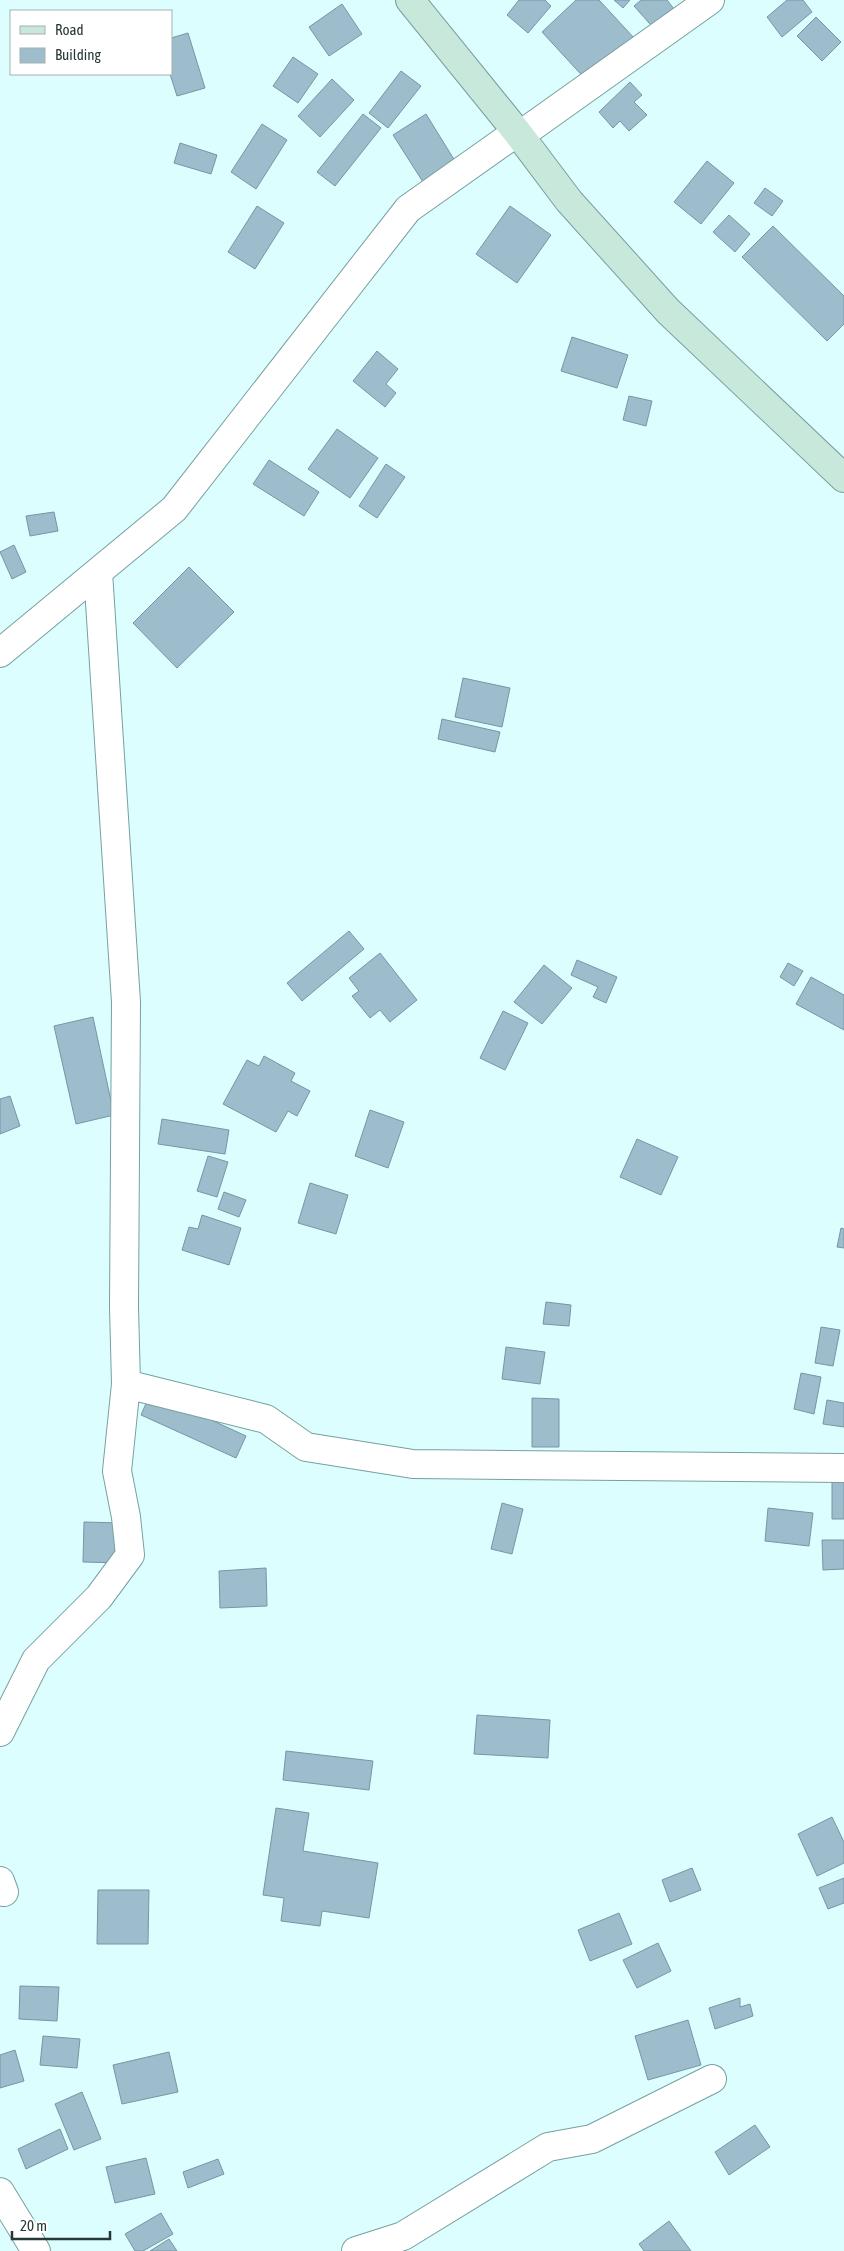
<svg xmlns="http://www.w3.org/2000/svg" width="844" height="2251" font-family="'Asap Condensed',sans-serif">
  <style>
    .building { fill: #9dbdcc; stroke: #7696a5 }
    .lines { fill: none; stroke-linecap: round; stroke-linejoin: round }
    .street-casing { stroke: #789f9f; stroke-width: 30 }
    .secondary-casing { stroke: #789f9f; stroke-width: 30 }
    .street { stroke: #fff; stroke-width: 28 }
    .secondary { stroke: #c7e8db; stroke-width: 28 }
  </style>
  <rect width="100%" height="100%" fill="#ddfefe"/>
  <path class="building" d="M519,0H545L551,6L528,33L507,15Z
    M576,0H599L635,39L588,82L542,32Z
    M614,0H630L623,8Z
    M641,0H667L678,14L657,32L634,6Z
    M787,0H803L812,12L782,37L767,17Z
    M342,4L362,34L329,56L309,27Z
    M816,17L841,42L822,61L797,36Z
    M188,33L205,88L177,96L170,74L171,38Z
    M293,57L318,74L298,103L273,86Z
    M401,71L421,86L388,128L369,113Z
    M332,79L354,100L320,137L298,116Z
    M630,82L642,95L634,102L647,115L629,131L620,121L613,128L599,112Z
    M363,114L381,128L335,186L317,172Z
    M426,114L455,161L423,182L393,135Z
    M262,124L287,140L256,189L231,172Z
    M180,143L217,155L211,174L174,163Z
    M707,161L734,183L701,224L674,202Z
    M765,188L783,201L772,216L754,203Z
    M257,206L284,223L255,269L228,252Z
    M510,206L551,235L517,283L476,254Z
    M729,215L750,234L735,252L713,232Z
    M773,226L844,296V324L827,341L742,257Z
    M572,337L628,355L617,388L561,371Z
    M377,351L398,369L386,384L396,393L385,407L353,381Z
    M629,396L652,401L646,426L623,420Z
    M337,429L378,458L350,498L308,469Z
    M269,460L319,492L304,516L253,484Z
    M386,464L405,477L377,518L359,506Z
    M54,512L58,531L30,536L26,516Z
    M14,545L26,572L12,579L0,552Z
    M189,567L234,612L177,668L133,623Z
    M463,678L510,688L502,727L455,717Z
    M442,719L500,732L495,752L438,739Z
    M349,931L364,949L302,1001L287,983Z
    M380,953L417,1000L390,1022L380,1010L370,1018L352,996L359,991L349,978Z
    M577,960L617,977L606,1003L593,997L598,987L571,975Z
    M788,963L803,971L794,986L780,977Z
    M544,965L572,988L542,1024L514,1002Z
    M811,977L844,995V1030L796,1004Z
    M503,1011L528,1023L505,1070L480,1058Z
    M93,1017L114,1115L76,1124L54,1026Z
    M264,1056L295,1073L291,1081L310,1091L297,1116L288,1111L276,1132L223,1104L247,1060L259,1066Z
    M10,1096L20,1126L0,1134V1099Z
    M370,1110L404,1122L388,1168L355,1156Z
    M162,1119L229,1130L225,1154L158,1144Z
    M637,1139L678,1157L661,1195L620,1177Z
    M208,1156L228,1162L217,1197L197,1191Z
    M310,1183L348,1195L336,1234L298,1223Z
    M224,1192L246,1200L239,1217L218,1209Z
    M202,1215L241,1228L229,1265L182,1250L189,1227L198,1229Z
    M841,1228L844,1229V1248L837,1247Z
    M546,1302L571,1305L569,1326L543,1324Z
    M821,1327L840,1330L833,1366L815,1363Z
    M506,1347L545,1352L540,1384L502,1379Z
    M801,1373L821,1377L814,1414L794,1409Z
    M151,1392L246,1436L236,1458L141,1415Z
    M532,1398L559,1399V1447H532Z
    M827,1400L844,1403V1427L823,1424Z
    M832,1480H844V1519H832Z
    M502,1503L523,1509L512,1554L491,1549Z
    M768,1508L813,1513L809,1546L765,1541Z
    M84,1522L122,1523L121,1563L83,1562Z
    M822,1540H844V1569L823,1570Z
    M266,1568L267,1606L220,1608L219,1571Z
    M477,1715L550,1720L548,1758L474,1754Z
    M286,1751L373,1761L369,1790L283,1780Z
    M276,1808L309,1813L303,1851L378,1863L369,1918L322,1911L320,1926L281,1921L284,1898L263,1895Z
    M832,1817L844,1842V1863L817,1876L798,1834Z
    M692,1868L701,1890L670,1902L662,1880Z
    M844,1878V1903L828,1909L819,1888Z
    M98,1890H149L148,1944H97Z
    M619,1913L632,1944L590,1961L578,1930Z
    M658,1943L671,1971L637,1988L623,1960Z
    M20,1986L59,1987L57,2021L19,2019Z
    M740,1998V2007L750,2004L753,2016L715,2029L709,2008Z
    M688,2020L701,2065L648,2080L635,2036Z
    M43,2036L80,2039L77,2068L40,2065Z
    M15,2050L24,2081L0,2088V2055Z
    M169,2052L178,2092L122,2104L113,2065Z
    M82,2092L101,2139L74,2150L55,2104Z
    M755,2125L770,2147L729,2175L715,2152Z
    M60,2129L68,2149L26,2169L18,2149Z
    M146,2158L155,2194L115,2203L106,2167Z
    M218,2159L224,2174L188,2188L183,2172Z
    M161,2213L173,2234L143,2251H135L125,2234Z
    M669,2221L691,2251H644L639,2244Z
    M169,2239L177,2251H150Z"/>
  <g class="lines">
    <defs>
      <path id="street" d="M519,136L710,0
        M98,572L126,1002L124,1307L126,1384L266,1419L306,1447L413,1464L844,1468
        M0,653L174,509L408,209L517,132
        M0,1732L36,1660L99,1597L130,1555L126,1517L117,1471L126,1384
        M0,1881L4,1892
        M0,2192L36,2251
        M356,2251L403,2236L548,2147L592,2139L712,2079"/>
      <path id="secondary" d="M410,0L517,132L569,201L668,311L844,478"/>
    </defs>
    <use href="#street" class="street-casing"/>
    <use href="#secondary" class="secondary-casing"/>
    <use href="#street" class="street"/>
    <use href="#secondary" class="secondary"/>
  </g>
  <rect x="10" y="10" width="162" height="65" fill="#ffffff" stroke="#a9afaf"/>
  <rect x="20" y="26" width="25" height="8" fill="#c7e8db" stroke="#a9afaf"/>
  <text x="55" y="35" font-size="15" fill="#283838">Road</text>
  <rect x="20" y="48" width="25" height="15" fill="#9dbdcc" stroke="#a9afaf"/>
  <text x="55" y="60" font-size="15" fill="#283838">Building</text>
  <path d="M12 2231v8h98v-8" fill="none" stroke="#283838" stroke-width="2.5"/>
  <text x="20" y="2231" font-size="15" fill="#283838" stroke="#ffffff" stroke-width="4" paint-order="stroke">20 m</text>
</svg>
